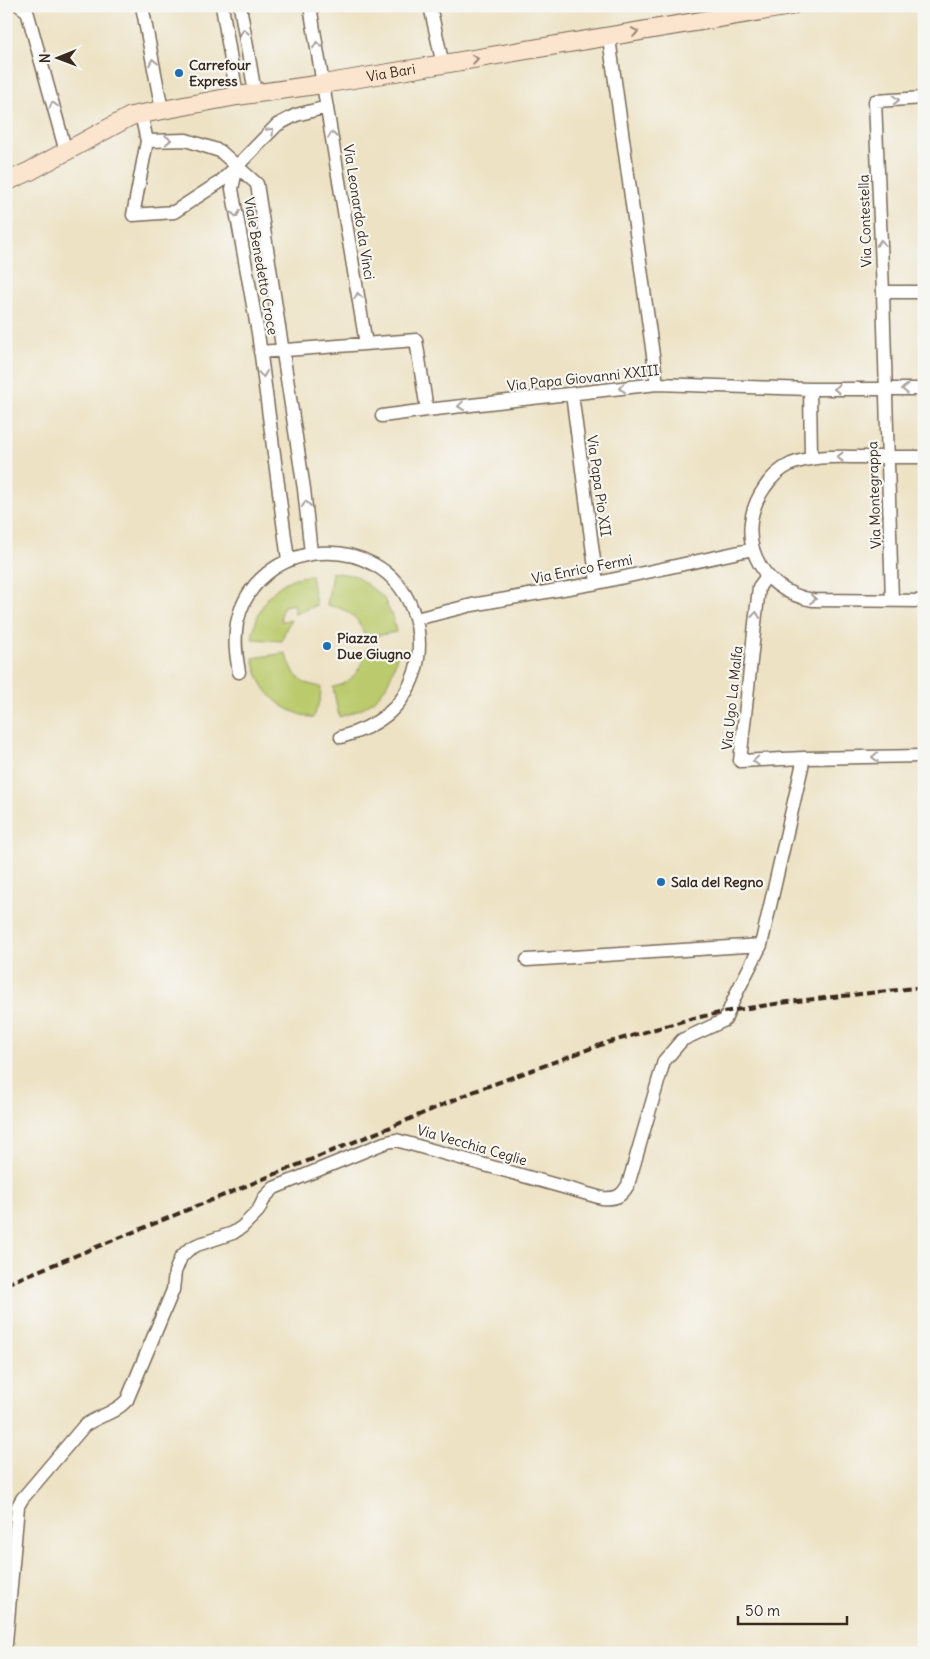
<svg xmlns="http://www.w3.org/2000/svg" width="930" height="1659" font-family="Delius,sans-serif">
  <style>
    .green { fill: #bbca6c; stroke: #7b7a45 }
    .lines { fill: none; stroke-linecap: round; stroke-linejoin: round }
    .street-casing { stroke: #796a58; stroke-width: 15 }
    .secondary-casing { stroke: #796a58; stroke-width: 20 }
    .street { stroke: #fff; stroke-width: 12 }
    .secondary { stroke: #fbe5cf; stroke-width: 18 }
    .rail { stroke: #3b2a1e; stroke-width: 4; stroke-dasharray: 8 4; stroke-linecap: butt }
    .oneway { stroke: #a79f9a }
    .oneway2 { stroke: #9b8876 }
    .poi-dot { fill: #1f6fb2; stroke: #f6f6f2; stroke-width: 2 }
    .labels { text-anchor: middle; stroke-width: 4.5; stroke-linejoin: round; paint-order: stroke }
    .poi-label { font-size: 14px; font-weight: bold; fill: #3b2a1e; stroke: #f6f6f2; text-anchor: start }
    .street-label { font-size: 14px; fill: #3b2a1e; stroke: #f6f6f2 }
  </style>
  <rect width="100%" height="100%" fill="#f6f6f2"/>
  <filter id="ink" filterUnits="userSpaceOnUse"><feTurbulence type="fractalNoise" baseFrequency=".02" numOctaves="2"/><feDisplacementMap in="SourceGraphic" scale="10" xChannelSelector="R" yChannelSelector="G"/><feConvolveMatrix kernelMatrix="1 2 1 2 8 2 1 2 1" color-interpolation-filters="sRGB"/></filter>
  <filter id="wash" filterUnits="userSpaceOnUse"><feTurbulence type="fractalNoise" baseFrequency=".0096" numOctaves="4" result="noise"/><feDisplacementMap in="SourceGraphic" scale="20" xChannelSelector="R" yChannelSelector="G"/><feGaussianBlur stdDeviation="1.12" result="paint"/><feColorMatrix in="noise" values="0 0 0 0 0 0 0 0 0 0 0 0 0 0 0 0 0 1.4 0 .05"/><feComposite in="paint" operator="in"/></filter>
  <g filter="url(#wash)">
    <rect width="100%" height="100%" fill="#ede2c4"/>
    <path class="green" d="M332,572L356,576L383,597L393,618L396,632L365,638C360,617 348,609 327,605Z
      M311,575L316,605L295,614L293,604L284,606L281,613V621L291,620L285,631L282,641L252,639C256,614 265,593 288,581C295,577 304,577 311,575Z
      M367,648L398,652C389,690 378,706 339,717L333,687C354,683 362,667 367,648Z
      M285,653L295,674L304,683L321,687L320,701L313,718C279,710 260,693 253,658Z"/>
  </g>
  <g filter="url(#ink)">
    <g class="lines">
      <defs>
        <path id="street" d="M20,6L27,11L66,152
          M142,6L162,110
          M222,6L237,96
          M240,6L255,93
          M310,6L366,344
          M430,6L443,65
          M609,38L657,384
          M141,114L147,141L186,140L220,151L257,184L304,489L311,553
          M147,141L133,215L174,212L220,182L237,166L277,125L296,115L327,107
          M237,166L232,189L258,333L288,560
          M883,292H924
          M260,352L416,340L427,410L657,384L810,389H924
          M810,389L811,457
          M572,394L597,583
          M382,416L427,410
          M924,457C903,457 883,457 862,457C838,457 814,455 791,464C780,469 771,478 765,487C732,533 758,591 813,600L924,601
          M767,576L759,587L740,761L804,758L924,756
          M892,601L883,292L875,101L924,98
          M416,619L472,605L597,583L753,549
          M239,672C236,655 234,640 237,623C255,537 381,527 412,609C420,629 421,651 415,672C403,709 377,727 341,737
          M527,960L761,945
          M6,1643L18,1506L22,1499L84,1426C99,1415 114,1414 127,1400L173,1290L175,1272L181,1257L188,1250L197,1245L233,1233L242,1227L258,1211L265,1197L274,1188L384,1143L396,1140L602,1198C616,1199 621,1197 628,1185L664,1061L682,1040L725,1020L737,992L761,945L804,758"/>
        <g id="secondary">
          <path id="s1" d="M6,182L30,171L131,116L237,96L323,84L791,6"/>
        </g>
      </defs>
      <use href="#street" class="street-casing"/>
      <use href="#secondary" class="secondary-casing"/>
      <use href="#street" class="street"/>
      <use href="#secondary" class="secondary"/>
      <path class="rail" d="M6,1284L398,1124L475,1091L603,1044L690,1019L729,1011L788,1002L924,987"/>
    </g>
    <defs><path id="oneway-chevron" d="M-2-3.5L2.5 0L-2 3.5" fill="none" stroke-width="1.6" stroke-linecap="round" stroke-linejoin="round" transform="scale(1.25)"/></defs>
    <g class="oneway">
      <use href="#oneway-chevron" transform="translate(244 32) rotate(-100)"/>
      <use href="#oneway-chevron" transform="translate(317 45) rotate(-99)"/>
      <use href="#oneway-chevron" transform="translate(153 62) rotate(-101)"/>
      <use href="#oneway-chevron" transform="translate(896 100) rotate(-2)"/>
      <use href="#oneway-chevron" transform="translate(53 105) rotate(-105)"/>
      <use href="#oneway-chevron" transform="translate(271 131) rotate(-46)"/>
      <use href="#oneway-chevron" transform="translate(332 135) rotate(-99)"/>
      <use href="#oneway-chevron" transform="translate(168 140) rotate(-2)"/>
      <use href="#oneway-chevron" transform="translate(236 214) rotate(80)"/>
      <use href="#oneway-chevron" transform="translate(881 243) rotate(-92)"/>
      <use href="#oneway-chevron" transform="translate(358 296) rotate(-99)"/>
      <use href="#oneway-chevron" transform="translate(263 374) rotate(82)"/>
      <use href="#oneway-chevron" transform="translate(622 388) rotate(173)"/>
      <use href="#oneway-chevron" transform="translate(837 389) rotate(-180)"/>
      <use href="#oneway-chevron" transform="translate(905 389) rotate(-179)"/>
      <use href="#oneway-chevron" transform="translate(461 406) rotate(173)"/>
      <use href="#oneway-chevron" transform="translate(840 457) rotate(-180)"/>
      <use href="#oneway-chevron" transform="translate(306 504) rotate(-97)"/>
      <use href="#oneway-chevron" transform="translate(813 599) rotate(5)"/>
      <use href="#oneway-chevron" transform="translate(756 615) rotate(-84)"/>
      <use href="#oneway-chevron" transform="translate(875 757) rotate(179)"/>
      <use href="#oneway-chevron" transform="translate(756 761) rotate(177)"/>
    </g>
    <g class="oneway2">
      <use href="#oneway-chevron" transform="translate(635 32) rotate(-10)"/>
      <use href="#oneway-chevron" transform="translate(475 59) rotate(-9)"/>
    </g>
  </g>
  <g class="poi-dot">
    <circle cx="179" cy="73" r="5"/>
    <circle cx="327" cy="646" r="5"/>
    <circle cx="661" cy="882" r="5"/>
  </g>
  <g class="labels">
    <g class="poi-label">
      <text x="189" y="70">Carrefour<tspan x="189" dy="16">Express</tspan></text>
      <text x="337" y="643">Piazza<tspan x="337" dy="16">Due Giugno</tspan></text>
      <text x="671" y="887">Sala del Regno</text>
    </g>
    <g class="street-label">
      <text dy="5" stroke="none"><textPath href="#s1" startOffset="405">Via Bari</textPath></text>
      <text transform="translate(359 212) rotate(81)" y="5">Via Leonardo da Vinci</text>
      <text transform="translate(865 221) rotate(-92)" y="5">Via Contestella</text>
      <text transform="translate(261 266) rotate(80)" y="5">Viale Benedetto Croce</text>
      <text transform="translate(583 378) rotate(-6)" y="5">Via Papa Giovanni XXIII</text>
      <text transform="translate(599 486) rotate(82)" y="5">Via Papa Pio XII</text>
      <text transform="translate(874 495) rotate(-92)" y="5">Via Montegrappa</text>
      <text transform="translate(582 569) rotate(-11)" y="5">Via Enrico Fermi</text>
      <text transform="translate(732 698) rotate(-84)" y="5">Via Ugo La Malfa</text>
      <text transform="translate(472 1145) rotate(16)" y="5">Via Vecchia Ceglie</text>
    </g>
  </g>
  <rect width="930" height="1659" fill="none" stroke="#f6f6f2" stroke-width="25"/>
  <g transform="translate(58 58) rotate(269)" stroke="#f6f6f2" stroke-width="4" paint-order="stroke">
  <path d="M0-4L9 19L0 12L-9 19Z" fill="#3b2a1e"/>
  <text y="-8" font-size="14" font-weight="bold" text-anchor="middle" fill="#3b2a1e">N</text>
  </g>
  <path d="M738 1616v8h109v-8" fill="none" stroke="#3b2a1e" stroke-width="2.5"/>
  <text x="745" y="1616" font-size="15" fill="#3b2a1e" stroke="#f6f6f2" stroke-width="4" paint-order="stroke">50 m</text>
</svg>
